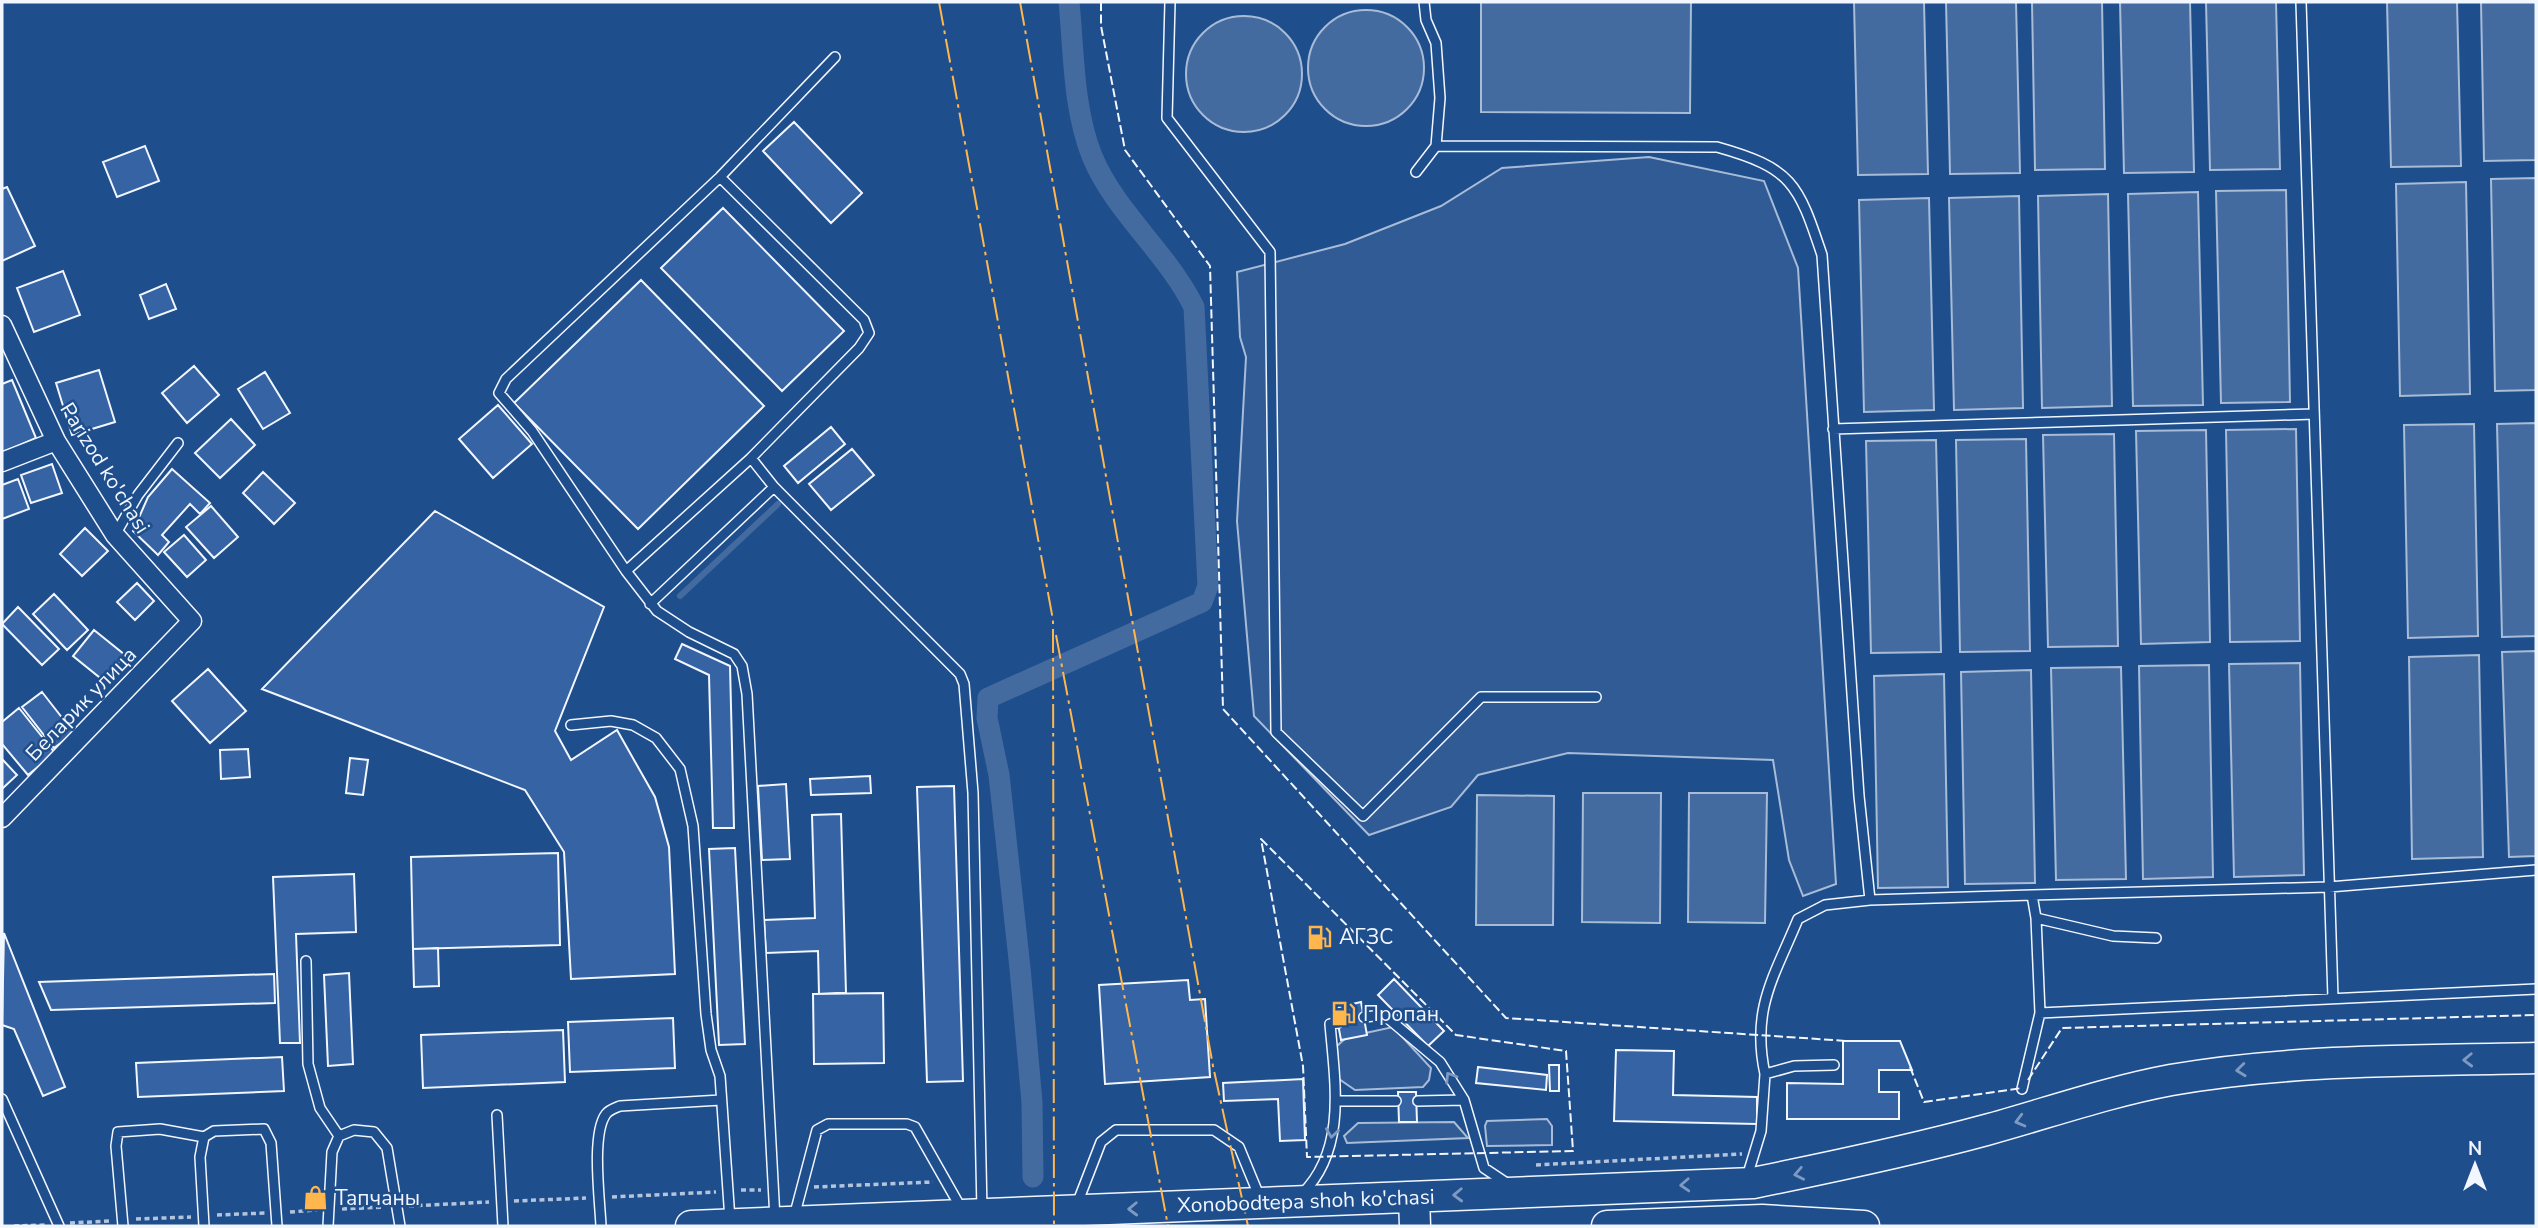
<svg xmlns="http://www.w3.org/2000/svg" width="2538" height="1228" font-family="'Nunito Sans',sans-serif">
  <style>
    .green { fill: #305b95; stroke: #a8bbd7; stroke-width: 2 }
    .water { fill: #446ba0; stroke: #a8bbd7; stroke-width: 2 }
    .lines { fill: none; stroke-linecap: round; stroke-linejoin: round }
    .stream { stroke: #446ba0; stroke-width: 6 }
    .canal { stroke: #446ba0; stroke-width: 21 }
    .building { fill: #3563a3; stroke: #f2f6ff; stroke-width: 2 }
    .service-casing { stroke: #f2f6ff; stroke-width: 12 }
    .minor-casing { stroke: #f2f6ff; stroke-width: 21 }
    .trunk-casing { stroke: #f2f6ff; stroke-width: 33 }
    .path { stroke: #b3c4dc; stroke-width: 3.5; stroke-dasharray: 5 3.5; stroke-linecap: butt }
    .service { stroke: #1f4e8c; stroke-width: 9 }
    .minor { stroke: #1f4e8c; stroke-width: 18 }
    .trunk { stroke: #1f4e8c; stroke-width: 30 }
    .fence { stroke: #f2f6ff; stroke-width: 2; stroke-dasharray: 9 3.5; stroke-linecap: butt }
    .power { stroke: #ffb74d; stroke-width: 2; stroke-dasharray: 24 5 3.5 5; stroke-linecap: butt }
    .oneway { stroke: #7e9ac0 }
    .labels { text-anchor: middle; stroke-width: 5; stroke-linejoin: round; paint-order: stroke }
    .street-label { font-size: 21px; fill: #f2f6ff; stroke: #1f4e8c }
    .poi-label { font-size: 21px; fill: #f2f6ff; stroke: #1f4e8c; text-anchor: start }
  </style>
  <rect width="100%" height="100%" fill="#1f4e8c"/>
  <path class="green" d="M1649,157L1764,181L1798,268L1836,884L1803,896L1789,860L1773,760L1568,753L1478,775L1451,807L1369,835L1254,716L1237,521L1246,357L1240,337L1237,272L1345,244L1441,206L1502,168Z
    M1393,1027L1431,1068L1429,1080L1423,1087L1355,1090L1339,1079L1337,1046L1347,1037Z
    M1547,1119L1552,1126V1145L1487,1146L1485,1126L1487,1121Z
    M1454,1122L1468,1138L1347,1143L1344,1136L1358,1123Z"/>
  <path class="water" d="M1481,2H1691L1690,113L1481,112Z
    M1854,2H1924L1928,174L1858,175Z
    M1946,2H2016L2020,173L1950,174Z
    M2032,2H2102L2105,169L2035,170Z
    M2120,2H2190L2194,172L2124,173Z
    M2206,2H2276L2280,169L2210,170Z
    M2387,2H2457L2461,166L2391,167Z
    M2481,2H2536V160L2484,161Z
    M1308 68a58 58 0 1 1 116 0a58 58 0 1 1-116 0Z
    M1186 74a58 58 0 1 1 116 0a58 58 0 1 1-116 0Z
    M2536,178V390L2495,391L2491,179Z
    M2466,182L2470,394L2400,396L2396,184Z
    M2286,190L2290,402L2221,403L2216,191Z
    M2198,192L2203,405L2133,406L2128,194Z
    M2108,194L2112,406L2042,408L2038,196Z
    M2019,196L2023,408L1954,410L1949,198Z
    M1929,198L1934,410L1864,412L1859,200Z
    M2536,423V636L2502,637L2497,424Z
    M2474,424L2478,636L2408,638L2404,425Z
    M2296,429L2300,641L2230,642L2226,430Z
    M2206,430L2210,642L2141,644L2136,431Z
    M2114,434L2118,646L2048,647L2043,435Z
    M2026,439L2030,651L1960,652L1956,440Z
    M1936,440L1941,652L1871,653L1866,441Z
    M2536,651V856L2509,857L2502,652Z
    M2479,655L2483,857L2412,859L2409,657Z
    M2300,663L2304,875L2234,877L2229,664Z
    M2209,665L2213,877L2143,879L2139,666Z
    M2121,667L2126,879L2056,880L2051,668Z
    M2031,670L2035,883L1965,884L1961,672Z
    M1944,674L1948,887L1878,888L1874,676Z
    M1583,793H1661L1660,923L1582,922Z
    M1689,793H1767L1765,923L1688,922Z
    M1477,795L1554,796L1553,925H1476Z"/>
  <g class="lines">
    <path class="stream" d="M680,596L778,504"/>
    <path class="canal" d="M1033,1177L1032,1102L1020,968L999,775L987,718L988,698L1202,602L1208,586L1194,307C1167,252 1115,212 1092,156C1073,108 1074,53 1069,2"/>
  </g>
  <path class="building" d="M794,122L862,193L831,223L763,151Z
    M145,146L159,181L117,197L103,162Z
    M7,187L35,246L2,261V189Z
    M723,208L844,331L782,391L661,268Z
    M63,271L80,315L34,332L17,288Z
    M641,280L764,406L638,529L514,403Z
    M166,284L176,309L149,319L140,295Z
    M194,366L219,395L187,423L162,393Z
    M99,370L115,422L72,435L56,383Z
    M265,372L290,413L263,429L238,389Z
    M12,380L36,438L2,453V384Z
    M498,405L532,444L493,478L459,439Z
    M231,419L255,445L220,478L195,453Z
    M831,427L845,444L798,483L784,466Z
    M852,449L874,475L831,510L809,484Z
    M52,464L62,493L31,503L21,475Z
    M172,469L210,503L200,514L190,504L162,535L169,542L158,555L133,531L148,497Z
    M263,472L295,503L274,524L243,493Z
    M18,479L29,509L2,519V485Z
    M211,506L238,537L214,558L186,527Z
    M435,511L604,607L555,731L571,760L617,730L655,797L669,847L675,974L571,979L564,852L525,790L262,689Z
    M85,528L108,551L82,576L60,554Z
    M184,535L206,560L187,577L164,552Z
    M137,583L154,601L135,620L117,602Z
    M54,594L88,630L67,650L33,614Z
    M18,607L59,649L42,665L2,624Z
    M94,630L125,655L104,681L73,656Z
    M682,644L730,666L734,828H713L709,675L675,659Z
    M208,669L246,711L210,743L172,701Z
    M42,692L74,733L54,748L22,707Z
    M19,708L55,753L28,775L2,744V722Z
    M248,749L250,777L221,779L220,750Z
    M350,758L368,760L363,795L346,793Z
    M2,759L17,775L2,789Z
    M870,776L871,793L811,795L810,779Z
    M786,784L790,859L762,860L758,786Z
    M954,786L963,1081L927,1082L917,787Z
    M841,814L846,993L819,994L818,951L766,953L764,920L815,918L812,815Z
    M735,848L745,1044L719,1045L709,849Z
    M558,853L560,945L413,949L411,857Z
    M354,874L356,932L296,934L300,1043H280L273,877Z
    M4,933L65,1087L43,1096L14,1029L2,1025Z
    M438,948L439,986L414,987L413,949Z
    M349,973L353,1064L328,1066L324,975Z
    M274,974L275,1003L51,1010L39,982Z
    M1394,979L1444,1031L1428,1046L1378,995Z
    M1188,980L1190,1000L1205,999L1210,1077L1105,1084L1099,985Z
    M883,993L884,1063L814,1064L813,994Z
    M1361,1002L1367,1035L1341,1040L1335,1008Z
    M673,1018L675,1068L570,1072L568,1022Z
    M563,1030L565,1082L423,1088L421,1035Z
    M1843,1041H1900L1912,1070H1879V1092H1899V1119H1787V1083L1843,1084Z
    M1616,1050L1674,1051L1673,1095L1757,1097V1124L1614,1121Z
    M282,1057L284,1091L138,1097L136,1063Z
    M1549,1065H1559V1091H1550Z
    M1478,1067L1547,1075L1546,1090L1476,1083Z
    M1303,1079L1305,1140L1280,1141L1278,1099L1224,1101L1223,1083Z
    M1398,1092H1416L1417,1122H1399Z"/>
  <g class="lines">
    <defs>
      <path id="service" d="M1170,2L1167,118L1270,252L1276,732L1363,816L1481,697H1596
        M2301,2L2333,998
        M1436,146L1717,147C1792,168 1798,183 1822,255L1859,796L1870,900L2032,895L2036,918L2040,1013L2022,1089
        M1416,172L1436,146L1440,98L1436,43L1426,20L1424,2
        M720,177L864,320L869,333L859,348L751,458
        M1833,429L2314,414
        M115,535L138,495L178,443
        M626,571L532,431L499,393L506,379L720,177L835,57
        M650,604L774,487
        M571,725L611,721L633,725L656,738L680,769L693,826L706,1014L711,1050L720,1076L730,1220
        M2032,895L2329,887L2536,870
        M2036,918L2113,936L2156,938
        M306,961L308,1064L320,1108L339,1136
        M2040,1013L2536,989
        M1364,1017L1384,1015L1440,1062L1464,1100L1484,1168L1508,1184
        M1765,1074C1751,1009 1774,977 1798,919L1825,905L1870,900
        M2,1099L59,1226
        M1337,1101H1396
        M1418,1101L1464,1100
        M497,1115L503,1226
        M1747,1177L1761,1131L1765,1074L1794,1066L1834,1065
        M1302,1194C1347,1149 1335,1083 1330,1024L1338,1023
        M1077,1204L1101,1142L1116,1130H1214L1239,1147L1260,1198
        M794,1217L817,1130L828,1124H907L915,1127L961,1208
        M775,1219L747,694L742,666L734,654L689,632L657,611L626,571L751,458L774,487L960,674L964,684L973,793L982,1210
        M123,1226L116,1146L118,1132L160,1129L204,1137
        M204,1226L200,1157L204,1137L214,1131L264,1129L271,1143L277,1226
        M328,1226L332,1152L339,1136L354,1130L374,1132L387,1148L400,1226
        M601,1226C600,1201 591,1134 606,1114C609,1110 615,1108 620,1106L721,1100"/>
      <path id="minor" d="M2,325L56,441L115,535L192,621L2,818
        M2,462L56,441"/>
      <path id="trunk" d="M1414,1197L1415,1226
        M691,1226L1753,1183C1832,1167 1909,1151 1986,1130C2048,1113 2107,1092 2171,1080C2291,1059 2414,1061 2536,1058
        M1607,1226L1762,1220L1864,1226"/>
    </defs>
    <use href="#service" class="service-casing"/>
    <use href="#minor" class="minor-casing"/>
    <use href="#trunk" class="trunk-casing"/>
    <path class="path" d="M1536,1165L1742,1154
      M814,1187L933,1182
      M741,1190H761
      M612,1197L716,1192
      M514,1201L586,1198
      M409,1206L489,1202
      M342,1209L384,1207
      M290,1212L317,1210
      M217,1215L265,1213
      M136,1219L191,1217
      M70,1223L111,1221
      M14,1226L45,1225"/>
    <use href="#service" class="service"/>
    <use href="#minor" class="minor"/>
    <use href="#trunk" class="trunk"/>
    <path class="fence" d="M1101,2V26L1125,150L1210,266L1223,709L1506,1018L1847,1041
      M1261,839L1456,1035L1566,1051L1573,1151L1307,1157L1303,1066Z
      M1910,1067L1924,1102L2022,1088
      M2028,1080L2062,1028L2536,1015"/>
    <path class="power" d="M939,2L1053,620L1054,1226
      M1020,2L1213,1066L1248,1226
      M1056,635L1168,1226"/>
  </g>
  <defs><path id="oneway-chevron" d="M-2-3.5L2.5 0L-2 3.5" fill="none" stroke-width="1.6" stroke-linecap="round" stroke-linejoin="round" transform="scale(1.75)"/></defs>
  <g class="oneway">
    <use href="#oneway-chevron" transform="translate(2468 1060) rotate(178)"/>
    <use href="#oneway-chevron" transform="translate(2241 1070) rotate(174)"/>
    <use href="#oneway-chevron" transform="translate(1450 1077) rotate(-122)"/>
    <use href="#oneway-chevron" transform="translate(2020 1121) rotate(165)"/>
    <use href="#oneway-chevron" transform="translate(1332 1133) rotate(98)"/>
    <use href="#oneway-chevron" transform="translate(1799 1174) rotate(169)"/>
    <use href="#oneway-chevron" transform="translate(1685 1185) rotate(177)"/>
    <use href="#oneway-chevron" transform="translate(1458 1195) rotate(178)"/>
    <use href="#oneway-chevron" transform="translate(1133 1209) rotate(178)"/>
  </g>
  <defs>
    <symbol id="fuel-bare" viewBox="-9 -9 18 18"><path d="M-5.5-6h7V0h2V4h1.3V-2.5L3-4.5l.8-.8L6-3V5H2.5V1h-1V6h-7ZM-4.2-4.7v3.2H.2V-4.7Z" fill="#ffb74d" stroke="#1f4e8c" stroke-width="2.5" paint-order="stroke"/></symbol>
    <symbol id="shop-bare" viewBox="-9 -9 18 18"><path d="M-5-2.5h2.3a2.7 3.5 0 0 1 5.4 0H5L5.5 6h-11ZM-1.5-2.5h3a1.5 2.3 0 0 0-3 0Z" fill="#ffb74d" stroke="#1f4e8c" stroke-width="2.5" paint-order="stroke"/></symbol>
  </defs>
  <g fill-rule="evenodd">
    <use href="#fuel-bare" x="1302" y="920" width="35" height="35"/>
    <use href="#fuel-bare" x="1326" y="996" width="35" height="35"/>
    <use href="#shop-bare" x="298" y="1180" width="35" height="35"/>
  </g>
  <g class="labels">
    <g class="street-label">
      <text transform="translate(105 468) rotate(58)" y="7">Parizod ko'chasi</text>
      <text transform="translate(81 704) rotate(-46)" y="7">Беларик улица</text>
      <text transform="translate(1306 1201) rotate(-2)" y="7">Xonobodtepa shoh ko'chasi</text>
    </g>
    <g class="poi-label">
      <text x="1339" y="944">АГЗС</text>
      <text x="1363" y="1021">Пропан</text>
      <text x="335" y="1205">Тапчаны</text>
    </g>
  </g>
  <rect width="2538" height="1228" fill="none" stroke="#f2f6ff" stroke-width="7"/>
  <g transform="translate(2475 1165)" stroke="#1f4e8c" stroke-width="5" paint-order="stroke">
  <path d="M0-5L12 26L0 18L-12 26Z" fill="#f2f6ff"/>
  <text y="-10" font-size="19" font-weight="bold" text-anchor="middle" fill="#f2f6ff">N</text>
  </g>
</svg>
